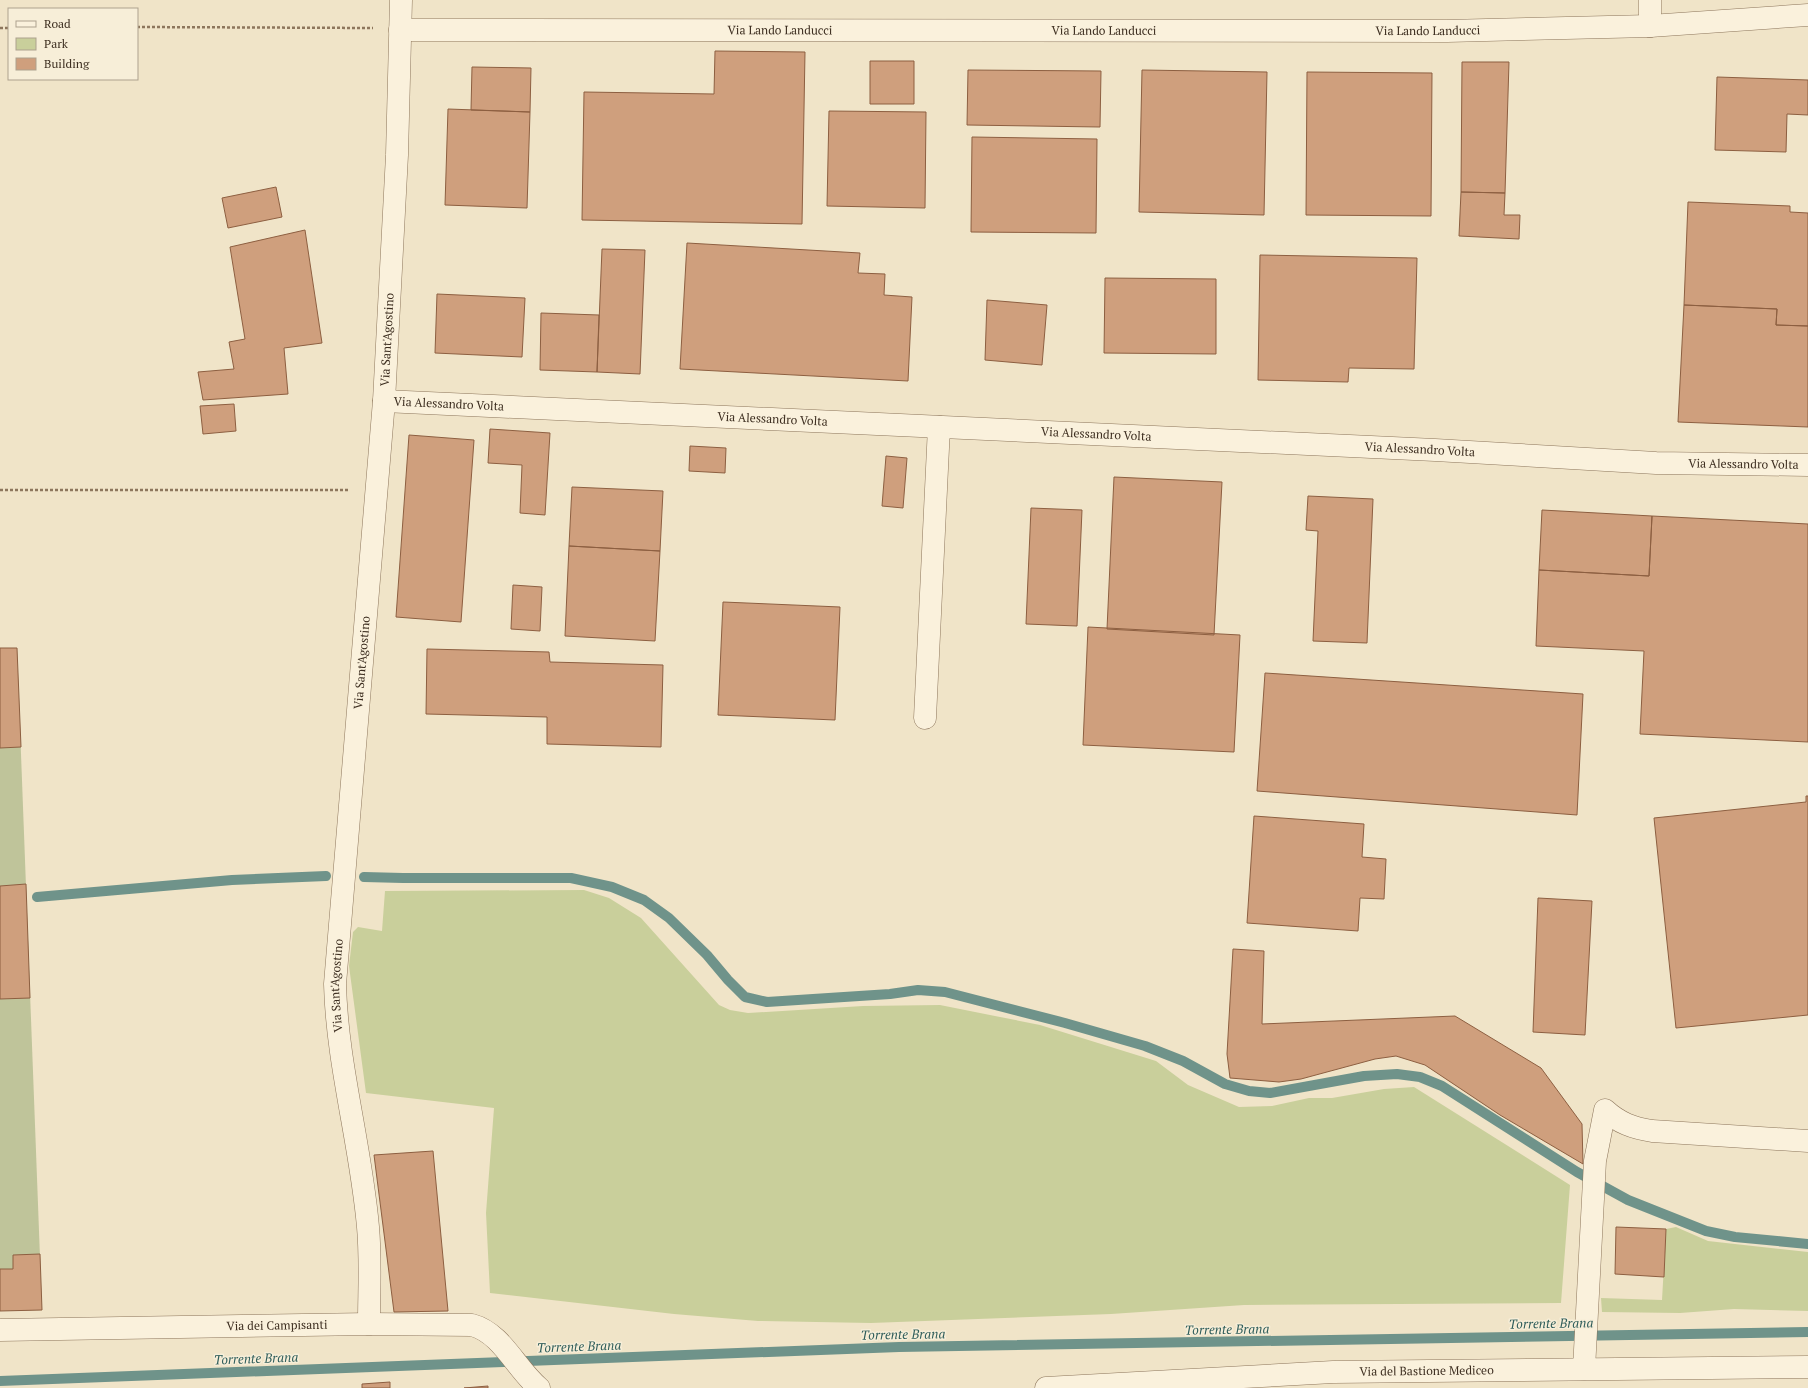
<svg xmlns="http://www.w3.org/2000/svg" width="1808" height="1388" font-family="'PT Serif',serif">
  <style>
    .green { fill: #c9cf9b }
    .cemetery { fill: #bfc49a }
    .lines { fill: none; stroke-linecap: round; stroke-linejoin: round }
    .stream { stroke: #6f938a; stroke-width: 10 }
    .building { fill: #cf9f7d; stroke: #8d5f41 }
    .minor-casing { stroke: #8d765c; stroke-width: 23 }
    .path { stroke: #8d765c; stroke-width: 2.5; stroke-dasharray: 3 2; stroke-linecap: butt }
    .minor { stroke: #faf1dc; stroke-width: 22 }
    .labels { text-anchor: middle; stroke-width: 3; stroke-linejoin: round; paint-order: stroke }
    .street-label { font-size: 12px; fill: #3d2e20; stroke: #f7eed8 }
    .water-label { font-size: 13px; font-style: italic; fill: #2f5d5a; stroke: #f7eed8 }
  </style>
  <rect width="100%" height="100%" fill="#f0e4c8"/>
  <path class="green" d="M584,890L609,898L641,918L719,1005L730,1010L748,1013L863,1006L940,1005L1040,1025L1156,1061L1188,1085L1239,1107L1272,1106L1309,1098H1332L1384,1089L1414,1087L1570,1185L1561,1303L1244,1305L1111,1314L871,1323L758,1321L674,1314L490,1293L486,1213L494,1108L366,1093L349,966L353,932L358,927L382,931L385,891Z
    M1676,1227L1708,1241L1808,1252V1311L1734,1309L1680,1313L1602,1312L1601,1298L1662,1300L1666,1229Z"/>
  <path class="cemetery" d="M0,648H17L42,1310L0,1311Z"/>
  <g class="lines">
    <path class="stream" d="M364,877L403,878H571L612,887L644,900L669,918L707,955L728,980L745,997L767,1002L890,994L918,990L945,992L1065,1023L1145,1046L1183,1061L1225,1084L1249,1091L1270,1093L1364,1076L1397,1074L1420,1077L1442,1086L1577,1172L1628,1200L1706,1231L1735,1237L1808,1244
      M37,897L232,880L326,876
      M0,1381L899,1347L1808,1332"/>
  </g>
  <path class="building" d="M715,51L805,52L802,224L582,220L584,92L714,94Z
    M870,61H914V104H870Z
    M1462,62H1509L1505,193L1461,192Z
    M472,67L531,68L530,112L471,110Z
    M968,70L1101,71L1100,127L967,125Z
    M1142,70L1267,72L1264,215L1139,212Z
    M1307,72L1432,73L1431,216L1306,215Z
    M1717,77L1808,80V115L1787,114L1786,152L1715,150Z
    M448,109L530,112L527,208L445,205Z
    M829,111L926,112L925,208L827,206Z
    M972,137L1097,139L1096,233L971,232Z
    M276,187L282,217L228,228L222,198Z
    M1461,192L1505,193L1504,215H1520L1519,239L1459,236Z
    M1688,202L1790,206V212L1808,213V326L1776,325L1777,309L1684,305Z
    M305,230L322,343L284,348L288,394L203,400L198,372L234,369L229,342L245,339L230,247Z
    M687,243L860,253L858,273L885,274L884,295L912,297L908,381L680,369Z
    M602,249L645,250L640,374L597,372Z
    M1260,255L1417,258L1414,369L1349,368L1348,382L1258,380Z
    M1105,278L1216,279V354L1104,353Z
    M437,294L525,298L522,357L435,353Z
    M987,300L1047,305L1042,365L985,360Z
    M1684,305L1777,309L1776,325L1808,326V427L1678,422Z
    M541,313L599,315L597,372L540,370Z
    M234,404L236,431L203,434L200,406Z
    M490,429L550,433L545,515L520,513L522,465L488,463Z
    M409,435L474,440L461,622L396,617Z
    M690,446L726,448L725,473L689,471Z
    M886,456L907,458L903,508L882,506Z
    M1114,477L1222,482L1214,635L1107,629Z
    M572,487L663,491L660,551L569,546Z
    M1308,496L1373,499L1367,643L1313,641L1318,531L1306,530Z
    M1031,508L1082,510L1077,626L1026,624Z
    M1542,510L1652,516L1649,576L1539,570Z
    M1652,516L1808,524V742L1640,734L1644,651L1536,646L1539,570L1649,576Z
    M569,546L660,551L655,641L565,636Z
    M513,585L542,587L540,631L511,629Z
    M723,602L840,607L835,720L718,715Z
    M1088,627L1240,635L1234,752L1083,745Z
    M0,648H17L21,747L0,748Z
    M427,649L549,652L550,662L663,665L661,747L547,744V717L426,714Z
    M1265,673L1583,694L1577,815L1257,791Z
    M1806,796H1808V1015L1676,1028L1654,818L1806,802Z
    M1254,816L1364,824L1362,857L1386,859L1384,899L1360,898L1358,931L1247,923Z
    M26,884L30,998L0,999V886Z
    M1538,898L1592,901L1585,1035L1533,1032Z
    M1233,949L1264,951L1262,1024L1455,1016L1541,1068L1582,1124L1583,1164L1500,1115L1425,1065L1396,1056L1375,1059L1301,1079L1279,1082L1230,1078L1227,1054Z
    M433,1151L448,1311L394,1312L374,1155Z
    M1616,1227L1666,1229L1664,1277L1615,1274Z
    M40,1254L42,1310L0,1311V1269H13V1255Z
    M390,1382V1388H362V1384Z
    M488,1386V1388H464Z"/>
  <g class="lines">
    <defs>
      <g id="minor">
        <path d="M1650,0V26"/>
        <path id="s1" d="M400,30L1447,31L1650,26L1808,15"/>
        <path id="s2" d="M384,401L1435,450L1656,463L1808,465"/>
        <path d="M925,718L939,427"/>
        <path id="s3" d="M369,1324C369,1292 371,1259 368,1227C361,1145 337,1065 335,984L384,401L397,155L401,0"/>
        <path id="s4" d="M0,1330L369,1324L472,1325C502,1333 516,1369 539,1388"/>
        <path d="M1584,1369L1595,1161L1605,1110C1619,1123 1633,1128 1652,1131L1808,1141"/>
        <path id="s5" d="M1046,1388L1333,1372L1808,1367"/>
      </g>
    </defs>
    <use href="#minor" class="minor-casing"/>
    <path class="path" d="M137,27L373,28
      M0,28H9
      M0,490H350"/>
    <use href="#minor" class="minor"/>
  </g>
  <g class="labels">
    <g class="street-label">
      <text dy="4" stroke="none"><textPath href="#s1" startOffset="380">Via Lando Landucci</textPath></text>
      <text dy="4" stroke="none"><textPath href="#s1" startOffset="704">Via Lando Landucci</textPath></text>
      <text dy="4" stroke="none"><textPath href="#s1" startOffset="1028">Via Lando Landucci</textPath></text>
      <text dy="4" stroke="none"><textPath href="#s3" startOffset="989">Via Sant'Agostino</textPath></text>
      <text dy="4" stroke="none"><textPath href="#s2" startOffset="65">Via Alessandro Volta</textPath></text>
      <text dy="4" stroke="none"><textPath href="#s2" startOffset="389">Via Alessandro Volta</textPath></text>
      <text dy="4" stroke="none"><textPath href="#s2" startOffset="713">Via Alessandro Volta</textPath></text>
      <text dy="4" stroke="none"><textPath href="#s2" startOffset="1037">Via Alessandro Volta</textPath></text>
      <text dy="4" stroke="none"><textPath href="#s2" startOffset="1361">Via Alessandro Volta</textPath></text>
      <text dy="4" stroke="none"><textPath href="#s3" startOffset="665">Via Sant'Agostino</textPath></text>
      <text dy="4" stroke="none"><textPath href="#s3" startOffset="341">Via Sant'Agostino</textPath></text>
      <text dy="4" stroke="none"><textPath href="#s4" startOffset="277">Via dei Campisanti</textPath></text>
      <text dy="4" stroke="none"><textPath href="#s5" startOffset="381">Via del Bastione Mediceo</textPath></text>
    </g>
    <g class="water-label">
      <text transform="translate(1551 1323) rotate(-1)" y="5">Torrente Brana</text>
      <text transform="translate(1227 1329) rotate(-1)" y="5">Torrente Brana</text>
      <text transform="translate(903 1334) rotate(-1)" y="5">Torrente Brana</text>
      <text transform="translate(579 1346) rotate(-2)" y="5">Torrente Brana</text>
      <text transform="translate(256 1358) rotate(-2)" y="5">Torrente Brana</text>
    </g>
  </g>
  <rect x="8" y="8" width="130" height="72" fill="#f7eed8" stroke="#ada18e"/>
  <rect x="16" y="21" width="20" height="6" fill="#faf1dc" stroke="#ada18e"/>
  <text x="44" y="28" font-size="12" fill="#3d2e20">Road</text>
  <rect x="16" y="38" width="20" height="12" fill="#c9cf9b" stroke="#ada18e"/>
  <text x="44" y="48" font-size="12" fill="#3d2e20">Park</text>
  <rect x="16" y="58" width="20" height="12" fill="#cf9f7d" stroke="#ada18e"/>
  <text x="44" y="68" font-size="12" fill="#3d2e20">Building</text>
</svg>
